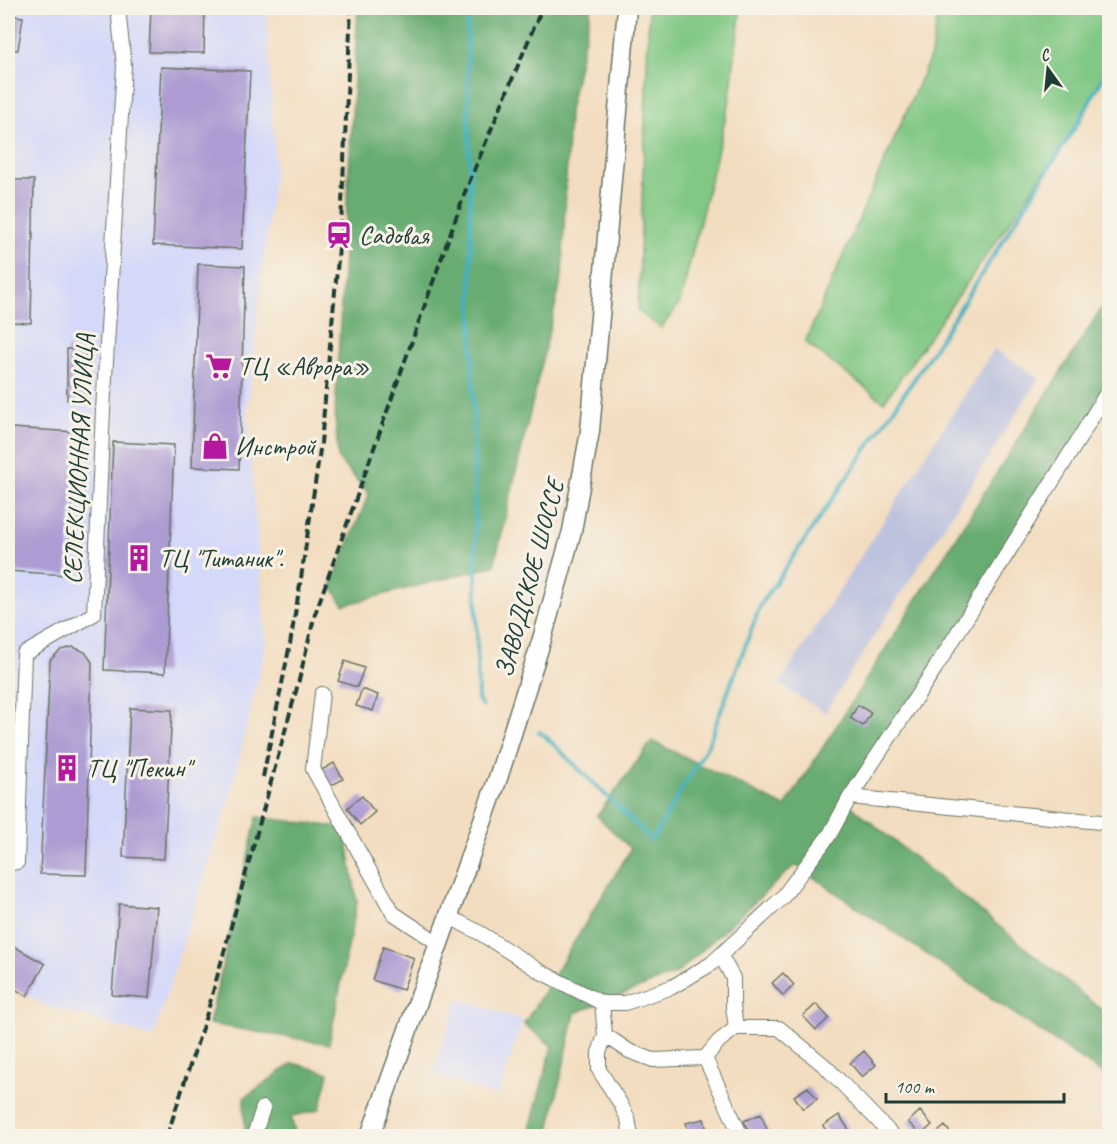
<svg xmlns="http://www.w3.org/2000/svg" width="1117" height="1144" font-family="Caveat,sans-serif">
  <style>
    .built { fill: #d4d8f9 }
    .industrial { fill: #bdc3de }
    .green { fill: #81c884; stroke: #50825c; stroke-width: 1.5 }
    .forest { fill: #68ac72; stroke: #447453; stroke-width: 1.5 }
    .lines { fill: none; stroke-linecap: round; stroke-linejoin: round }
    .stream { stroke: #43b0c0; stroke-width: 4 }
    .building { fill: #ad9bd3 }
    .minor-casing { stroke: #697565; stroke-width: 16 }
    .major-casing { stroke: #697565; stroke-width: 21 }
    .minor { stroke: #fff; stroke-width: 14 }
    .major { stroke: #fff; stroke-width: 18 }
    .rail { stroke: #1f3d34; stroke-width: 4; stroke-dasharray: 9 4.5; stroke-linecap: butt }
    .labels { text-anchor: middle; stroke-width: 6; stroke-linejoin: round; paint-order: stroke }
    .poi-label { font-size: 26px; fill: #1f3d34; stroke: #f7f3e8; text-anchor: start }
    .street-label { font-size: 26px; fill: #1f3d34; stroke: #f7f3e8 }
  </style>
  <rect width="100%" height="100%" fill="#f7f3e8"/>
  <filter id="ink" filterUnits="userSpaceOnUse"><feTurbulence type="fractalNoise" baseFrequency=".0167" numOctaves="2"/><feDisplacementMap in="SourceGraphic" scale="12" xChannelSelector="R" yChannelSelector="G"/><feConvolveMatrix kernelMatrix="1 2 1 2 8 2 1 2 1" color-interpolation-filters="sRGB"/></filter>
  <filter id="wash" filterUnits="userSpaceOnUse"><feTurbulence type="fractalNoise" baseFrequency=".008" numOctaves="4" result="noise"/><feDisplacementMap in="SourceGraphic" scale="24" xChannelSelector="R" yChannelSelector="G"/><feGaussianBlur stdDeviation="1.35" result="paint"/><feColorMatrix in="noise" values="0 0 0 0 0 0 0 0 0 0 0 0 0 0 0 0 0 1.4 0 .05"/><feComposite in="paint" operator="in"/></filter>
  <g filter="url(#wash)">
    <rect width="100%" height="100%" fill="#f3ddc0"/>
    <path class="built" d="M8,8H266L275,162L247,409L266,644L232,789L153,1037L44,1005L8,983Z
      M458,999L523,1020L498,1096L433,1074Z"/>
    <path class="industrial" d="M994,349L1039,378L825,713L779,684Z"/>
    <path class="green" d="M649,8H741L729,104L680,303L661,328L638,311Z
      M939,8H1109V63L1085,114L884,402L805,342L931,55Z"/>
    <path class="forest" d="M358,8H591L569,111L562,277L494,566L344,605L331,586L369,494L338,459L335,414Z
      M1109,296V404L845,801L1109,1016V1078L795,865L677,973L575,1013L548,1136H528L552,1046L524,1024L631,849L597,816L652,741L785,807Z
      M257,817L345,828L357,902L329,1044L209,1024Z
      M293,1063L329,1073L320,1109L291,1117L296,1136H245L244,1098Z"/>
    <g class="lines">
      <path class="stream" d="M467,8L478,699L482,706
        M539,732L545,736L652,840L708,745L761,604L921,369L1076,126L1110,65"/>
    </g>
    <g id="blocks">
      <path class="building" d="M151,8H205L204,53L149,52Z
        M8,15L23,17L18,50L8,49Z
        M161,67L250,71L242,249L153,245Z
        M8,180H34L31,323L8,322Z
        M198,264L245,266L239,469L192,467Z
        M67,349H86V400H67Z
        M11,428L76,432L67,575L8,571V484Z
        M113,442L174,445L165,673L104,670Z
        M73,647L85,652L92,662L86,875L40,874L50,660L61,650Z
        M345,661L364,668L357,687L338,681Z
        M362,689L378,695L373,711L356,706Z
        M858,705L871,713L863,726L850,718Z
        M130,708L172,710L164,859L123,857Z
        M334,763L343,779L327,788L318,772Z
        M362,796L375,812L360,825L347,808Z
        M119,904L157,907L149,998L112,995Z
        M8,943L45,964L27,996L8,985Z
        M383,947L414,958L403,990L372,980Z
        M783,973L794,985L783,996L772,983Z
        M816,1004L829,1018L816,1030L803,1016Z
        M864,1051L876,1065L862,1077L850,1063Z
        M808,1087L817,1099L803,1109L794,1096Z
        M920,1111L932,1125L921,1135L908,1122Z
        M761,1114L768,1132L756,1136H750L744,1121Z
        M839,1115L849,1130L839,1136H830L823,1126Z
        M704,1119L708,1135L690,1136L686,1123Z
        M945,1126L953,1136H933Z"/>
    </g>
  </g>
  <g filter="url(#ink)">
    <use href="#blocks" fill-opacity="0" stroke="#697565" stroke-width="1.5"/>
    <g class="lines">
      <defs>
        <path id="minor" d="M322,694L313,769L393,913L438,943
          M850,797L1110,823
          M8,864L17,862L24,654L94,614L103,410L124,66L118,8
          M448,916L480,933L541,972L602,1003H625L672,987L711,964L782,898L830,834L850,797L936,667L1079,439L1110,387
          M721,956L733,978V1006L736,1028H779L826,1067L893,1136
          M602,1003L605,1035L599,1053V1070L620,1103L628,1119L631,1136
          M736,1028L719,1041L705,1058L741,1136
          M605,1035L629,1051L653,1060L705,1058
          M254,1136L263,1108"/>
        <path id="major" d="M370,1136L498,778L542,639L572,531L590,431L627,8"/>
      </defs>
      <use href="#minor" class="minor-casing"/>
      <use href="#major" class="major-casing"/>
      <use href="#minor" class="minor"/>
      <use href="#major" class="major"/>
      <path class="rail" d="M263,777L290,644L300,585L321,443L341,226L351,8
        M167,1136L208,1010L298,684L315,614L465,192L542,8"/>
    </g>
  </g>
  <defs>
    <symbol id="station-bare" viewBox="-9 -9 18 18"><path d="M-3-6H3Q5-6 5-4V2Q5 4 3 4L4.5 6H3L1.5 4h-3L-3 6H-4.5L-3 4Q-5 4-5 2V-4Q-5-6-3-6ZM-3.5-4v3h7v-3ZM-3.5 1v1.5H-2V1ZM2 1v1.5H3.5V1Z" fill="#b5179e" stroke="#f7f3e8" stroke-width="2.5" paint-order="stroke"/></symbol>
    <symbol id="supermarket-bare" viewBox="-9 -9 18 18"><path d="M-6-5.5h2.5l.6 2H6L4.5 2H-2.5L-4.4-4H-6ZM-1.5 3.2a1.3 1.3 0 1 0 .1 0ZM3 3.2a1.3 1.3 0 1 0 .1 0Z" fill="#b5179e" stroke="#f7f3e8" stroke-width="2.5" paint-order="stroke"/></symbol>
    <symbol id="shop-bare" viewBox="-9 -9 18 18"><path d="M-5-2.5h2.3a2.7 3.5 0 0 1 5.4 0H5L5.5 6h-11ZM-1.5-2.5h3a1.5 2.3 0 0 0-3 0Z" fill="#b5179e" stroke="#f7f3e8" stroke-width="2.5" paint-order="stroke"/></symbol>
    <symbol id="building-bare" viewBox="-9 -9 18 18"><path d="M-4-6H4V6H1V3H-1V6H-4ZM-2.5-4.3h1.7v1.8h-1.7ZM.8-4.3h1.7v1.8H.8ZM-2.5-1h1.7V.8h-1.7ZM.8-1h1.7V.8H.8Z" fill="#b5179e" stroke="#f7f3e8" stroke-width="2.5" paint-order="stroke"/></symbol>
  </defs>
  <g fill-rule="evenodd">
    <use href="#station-bare" x="320" y="216" width="38" height="38"/>
    <use href="#supermarket-bare" x="200" y="347" width="38" height="38"/>
    <use href="#shop-bare" x="196" y="427" width="38" height="38"/>
    <use href="#building-bare" x="120" y="539" width="38" height="38"/>
    <use href="#building-bare" x="48" y="749" width="38" height="38"/>
  </g>
  <g class="labels">
    <g class="poi-label">
      <text x="359" y="244">Садовая</text>
      <text x="239" y="375">ТЦ «Аврора»</text>
      <text x="235" y="455">Инстрой</text>
      <text x="159" y="567">ТЦ "Титаник".</text>
      <text x="87" y="777">ТЦ "Пекин"</text>
    </g>
    <g class="street-label">
      <text transform="translate(78 459) rotate(-87)" y="9">СЕЛЕКЦИОННАЯ УЛИЦА</text>
      <text transform="translate(529 578) rotate(-75)" y="9">ЗАВОДСКОЕ ШОССЕ</text>
    </g>
  </g>
  <rect width="1117" height="1144" fill="none" stroke="#f7f3e8" stroke-width="30"/>
  <g transform="translate(1048 69) rotate(345)" stroke="#f7f3e8" stroke-width="4.5" paint-order="stroke">
  <path d="M0-4.5L10 22L0 15L-10 22Z" fill="#1f3d34"/>
  <text y="-9" font-size="16" font-weight="bold" text-anchor="middle" fill="#1f3d34">С</text>
  </g>
  <path d="M886 1093v9h178v-9" fill="none" stroke="#1f3d34" stroke-width="3"/>
  <text x="895" y="1093" font-size="18" fill="#1f3d34" stroke="#f7f3e8" stroke-width="4.5" paint-order="stroke">100 m</text>
</svg>
